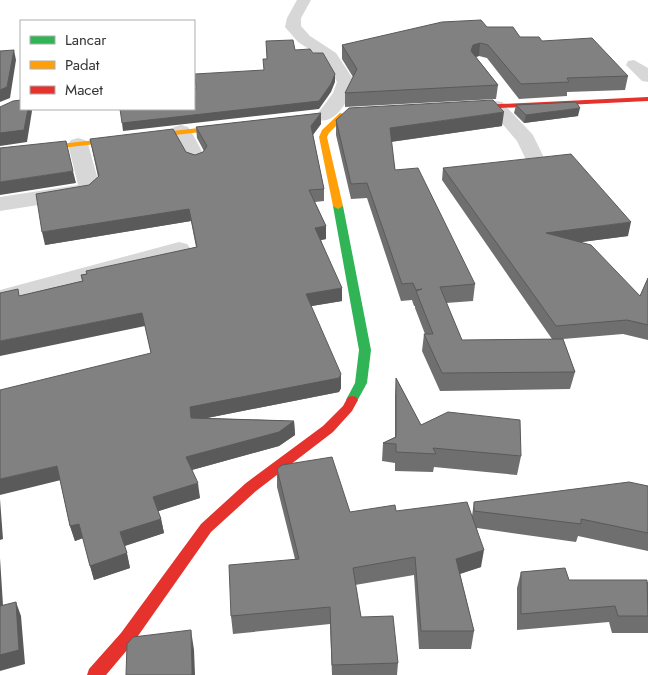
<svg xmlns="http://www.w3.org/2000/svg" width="648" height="675" font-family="Jost,sans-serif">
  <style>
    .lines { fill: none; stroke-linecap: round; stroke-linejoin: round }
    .street { fill: #d7d7d7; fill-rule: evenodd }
    .fast { fill: #30b455; fill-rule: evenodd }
    .slow { fill: #ff9f0a; fill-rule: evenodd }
    .jam { fill: #e5322d; fill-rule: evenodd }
    .wall { fill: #6f6f6f }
    .shaded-wall { fill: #5a5a5a }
    .building { fill: #818181; stroke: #5a5a5a }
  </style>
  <rect width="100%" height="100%" fill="#fff"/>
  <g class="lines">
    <path class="street" d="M297,0H311L301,18V26L310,36L336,53L355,82C350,97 337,125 318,120L316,116L333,93L337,82L324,59L298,42L285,27L287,18Z
      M634,60L648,68V82L642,81L626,65L628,61Z
      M496,101L502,102L533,135L547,164L544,168L537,170L530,168L517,141L487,106L490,102Z
      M181,125L188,127L191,131L206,159L203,163L196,165L189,163L171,131L174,127Z
      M78,138L85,140L88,144L100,187L91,196L83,198L0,211V197L78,185L68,144L71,140Z
      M179,242L187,244L191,249L187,254L0,306V290Z"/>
    <path class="fast" d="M338,203L343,206L371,350L367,383L356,403H348L346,400L355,383L359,350L333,206Z"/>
    <path class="slow" d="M340,113L347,115L329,133L327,137L343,206L338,209L333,206L319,137L322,130Z
      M233,124H236V128L0,155V151Z"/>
    <path class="jam" d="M648,97V101L460,110L456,108L460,106Z
      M352,396L356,397L358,400L352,411L333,432L256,491L211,532L133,643L106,675H87L89,669L121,633L201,524L246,483L323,426L343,406L348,397Z"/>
  </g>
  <path class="wall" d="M487,27L520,37L542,41L628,76L625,90L567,92V96L519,99L487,58L479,56L476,57L498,85L496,99L345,107V93L353,77L342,59V45Z
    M516,105L578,116L524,123L514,113Z
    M321,113V124L313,135L324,189V201L315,202L326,226V239L321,240L342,301L311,306L341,388L339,392L207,418L294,421L295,435L279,446L192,470L200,498L158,511L161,519L164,533L125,546L130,568L94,580L83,538L75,541L70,526L60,480L151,353L145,326L19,296L82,281L81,275L196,247L191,221L45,245L89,185L98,177L90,139L186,152L195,155L203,152L204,151L197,138L196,127Z
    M336,120L502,126L391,142L395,170L475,284L473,301L446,303L462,340L552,339L442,180L443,168L628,236L580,242L640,296L648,278V340L623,334L563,339L575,372L570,389L440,391L422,351L424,334H425L415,308V306H414L412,300L401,301L367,198L351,199L336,135Z
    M396,378L421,425L521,456L517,475L434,467L433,472L395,471V463L382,461L383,443L395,437V396Z
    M277,469L350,512L396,511L472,516L474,502L648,486V551L578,536L576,542L477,528L481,567L460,574L474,631L471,649H419L414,575L355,585L361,617L398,663L397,675H332L330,624L233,634L231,616L295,559L277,487Z
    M521,572L569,580L648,582V633H612L609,622L517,630V588Z"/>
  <path class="shaded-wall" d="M480,43L479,56L471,58V51L473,45Z
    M14,50L16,60L10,98L0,102V90Z
    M335,74V82L331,92L319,109L123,131L122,123Z
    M580,108L578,116L524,123L526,115Z
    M28,109H31L32,111L27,142L0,146V133Z
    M504,112L502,126L389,142L390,128Z
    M321,113V124L311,137V126Z
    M73,171L76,183L0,195V182Z
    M189,209L191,221L45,245L42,232Z
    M631,222L628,236L544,247L546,233Z
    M326,226V239L316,241L315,228Z
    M342,288V301L306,307V294Z
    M142,313L145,326L0,356V341Z
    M341,374V388L339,392L192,421L193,432L190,407Z
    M294,421L295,435L279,446L188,471L186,457Z
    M57,466L61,480L0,495V479Z
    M198,483L200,498L156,512L153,497Z
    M0,499L3,539L0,540Z
    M161,519L164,533L124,546L120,532Z
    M79,524L83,538L75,541L70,526Z
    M484,550L481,567L453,576L456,559Z
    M127,553L130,568L94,580L90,566Z
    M0,558L4,621L0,612Z
    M16,602L21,616L25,664L0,671V655Z
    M191,630L194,650L195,675H192Z"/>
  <path class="building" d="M481,20L487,27H513L520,37H539L542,41L592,38L628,76L567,78L569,82L521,84L488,45L480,43L473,45L471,51L498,85L345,93L357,69L342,45L442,22Z
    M293,40L295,50L310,49L313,53H323L335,74L331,84L319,101L122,123L120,109H194V89H196L195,74L264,70L263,59H267L266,41Z
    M14,50L7,87L0,90V51Z
    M21,100V109H28L24,130L0,133V107L13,101Z
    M493,100L504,112L390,128L395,170L418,168L475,284L440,287L462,340L563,339L575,372L442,373L424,334H433L416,291L422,289L416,290L413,283L402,284L367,183L351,184L336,120L349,108Z
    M576,102L580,108L526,115L516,105Z
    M321,113L311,126L324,189L309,190L326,226L315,228L342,288L306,294L341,374L339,378L190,407L191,418L294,421L279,432L186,457L198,483L153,497L161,519L120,532L127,553L90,566L79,524L70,526L57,466L0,479V390L151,353L142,313L0,341V293L18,289L19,296L83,281L81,275L87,274L86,271L197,247L189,209L42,232L36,194L89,185L99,176L90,139L173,129L186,152L195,155L203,152L207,146L196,127Z
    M66,141L73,171L0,182V148Z
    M571,154L631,222L546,233L591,245L640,296L648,278V325L627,320L556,326L443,168Z
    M396,378L421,425L448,412L520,420L521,456L433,448L436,454L396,452V444L383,443L396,437Z
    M332,457L350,512L395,505L396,511L467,502L484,550L456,559L474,631H421L415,557L353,568L361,617L393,616L398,663L332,665L330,607L231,616L229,565L299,559L277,469L282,465Z
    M629,482L648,486V533L581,519V524L474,511V502Z
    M565,568L569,580H647L648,616H618L615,606L521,614V572Z
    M16,602L19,650L0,655V606Z
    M191,630L192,675H126L127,644L133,637Z"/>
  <rect x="20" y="20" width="175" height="90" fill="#ffffff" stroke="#adadad"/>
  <rect x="30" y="36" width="25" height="8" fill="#30b455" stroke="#adadad"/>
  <text x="65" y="45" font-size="15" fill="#333333">Lancar</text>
  <rect x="30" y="61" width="25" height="8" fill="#ff9f0a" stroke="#adadad"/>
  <text x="65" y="70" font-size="15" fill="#333333">Padat</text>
  <rect x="30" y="86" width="25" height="8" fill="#e5322d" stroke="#adadad"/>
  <text x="65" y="95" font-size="15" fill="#333333">Macet</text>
</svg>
